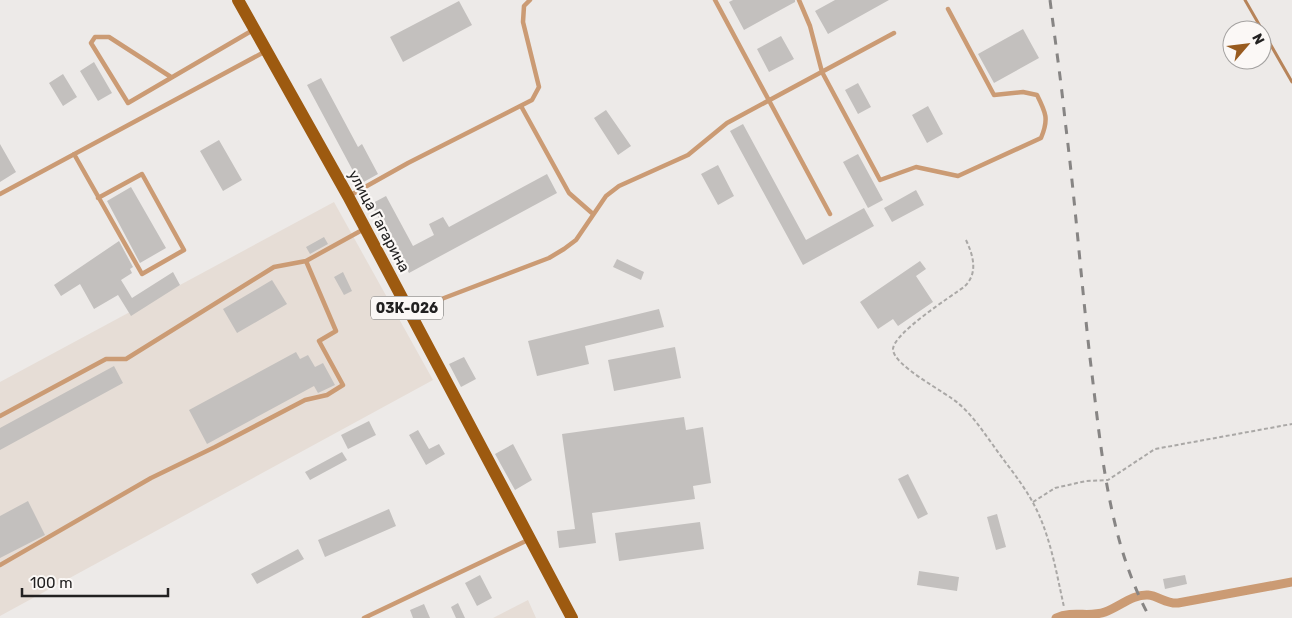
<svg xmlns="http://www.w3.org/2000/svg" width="1292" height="618" font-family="Rubik,sans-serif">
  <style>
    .built { fill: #e6ddd6 }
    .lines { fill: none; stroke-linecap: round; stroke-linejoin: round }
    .stream { stroke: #b7845a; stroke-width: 3 }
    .building { fill: #c3c0be }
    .path { stroke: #aaa8a6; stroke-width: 2; stroke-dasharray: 4 2.5; stroke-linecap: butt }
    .lane { stroke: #cb9b74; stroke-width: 4.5 }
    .street { stroke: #cb9b74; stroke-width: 9 }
    .primary { stroke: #9d5a10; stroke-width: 12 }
    .rail { stroke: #878584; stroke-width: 3; stroke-dasharray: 9 9; stroke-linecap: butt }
    .labels { text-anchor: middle; stroke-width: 4.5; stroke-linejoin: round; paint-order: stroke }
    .shield { fill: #fbf8f6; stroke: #636261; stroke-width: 1 }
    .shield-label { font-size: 14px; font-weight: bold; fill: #222121 }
    .street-label { font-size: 15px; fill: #222121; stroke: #fbf8f6 }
  </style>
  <rect width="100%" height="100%" fill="#edeae8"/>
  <path class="built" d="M334,202L433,380L0,616V382Z
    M528,600L536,618H493Z"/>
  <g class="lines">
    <path class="stream" d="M1245,0L1292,82"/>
  </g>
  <path class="building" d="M733,0H795V2L744,30L729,2Z
    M835,0H889L828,34L815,11Z
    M459,1L472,25L403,62L390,37Z
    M1023,29L1039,58L994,83L978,54Z
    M781,36L794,59L769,72L757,49Z
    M94,62L112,93L98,101L80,71Z
    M63,74L77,97L63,106L49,83Z
    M321,78L358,147L362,144L378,174L360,184L307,85Z
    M858,83L871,107L858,114L845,90Z
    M928,106L943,134L927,143L912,115Z
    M606,110L631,146L618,155L594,118Z
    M743,124L806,240L864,208L874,226L803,265L730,131Z
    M219,140L242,180L223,191L200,151Z
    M0,144L16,172L0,182Z
    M858,154L883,200L868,208L843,162Z
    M718,165L734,196L718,205L701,174Z
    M547,174L557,193L409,273L371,204L386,196L413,246L434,235L429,224L443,217L449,227Z
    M131,187L166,248L140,263L107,201Z
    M916,190L924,205L892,222L884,208Z
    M324,237L328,244L310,254L306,247Z
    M119,241L133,267L130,269L132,273L121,280L132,298L173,272L180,285L131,316L118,295L94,309L80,284L61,296L54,285Z
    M617,259L644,272L641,280L613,267Z
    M920,261L926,269L916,276L933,302L898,326L893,319L878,329L860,302Z
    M343,272L352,291L344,295L334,277Z
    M272,280L287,304L237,333L223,309Z
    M659,309L664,327L585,346L589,364L537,376L528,341Z
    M675,347L681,378L614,391L608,360Z
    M296,352L300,359L308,355L315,367L323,363L335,385L318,393L314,386L207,444L189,410Z
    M464,357L476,379L461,387L449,364Z
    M114,366L123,383L0,450V428Z
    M684,417L686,430L703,427L711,483L693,486L695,499L592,513L596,543L559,548L557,531L575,529L562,434Z
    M369,421L376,435L348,449L341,435Z
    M418,430L429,449L439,444L445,454L426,465L409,435Z
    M513,444L532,480L515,490L495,454Z
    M342,452L347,460L310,480L305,472Z
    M908,474L928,514L918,519L898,479Z
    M28,501L45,535L0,558V516Z
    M389,509L396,526L325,557L318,540Z
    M997,514L1006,547L996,550L987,517Z
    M700,522L704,549L619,561L615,533Z
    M298,549L304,559L257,584L251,574Z
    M919,571L959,577L957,591L917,585Z
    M480,575L492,598L477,606L465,583Z
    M1185,575L1187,584L1165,589L1163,579Z
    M458,603L465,618H456L451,607Z
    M424,604L430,618H413L410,610Z"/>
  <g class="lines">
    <path class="path" d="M966,240C974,257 978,274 964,287C950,297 894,333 893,349C893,366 946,392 959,404C973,416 982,430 993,445C1006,464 1021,481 1032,501C1050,533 1056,571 1064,607
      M1033,502L1055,488L1086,481L1108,480L1155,449L1292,424"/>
    <path class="lane" d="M715,0L830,214
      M799,0L810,26L822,72L880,180L916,167L958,176L1041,138C1049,119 1046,113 1037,95L1023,92L994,95L948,9
      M171,77L109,37H95L91,43L128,103L253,30
      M521,106L569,193L593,214
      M74,154L142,274L184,250L142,174L98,198
      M0,194L266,51
      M349,196L408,163L532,100L539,87L523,22L524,6L530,0
      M411,313L431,303L549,258L564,249L576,240L606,196L619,186L688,155L727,123L894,33
      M0,416L106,359H126L274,267L306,261L364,229
      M0,565L151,478L215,447L305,400L327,395L343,385L319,341L336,331L306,261
      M364,618L530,539"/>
    <path class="street" d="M1056,618C1074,610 1088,618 1105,612C1119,607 1133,594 1148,595C1159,596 1166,604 1178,603L1292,582"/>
    <path class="primary" d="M238,0L348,196L572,618"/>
    <path class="rail" d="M1050,0C1055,40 1061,80 1065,120C1075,199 1081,279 1090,358C1101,445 1107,539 1150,618"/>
  </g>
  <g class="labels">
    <rect class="shield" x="371" y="296.5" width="72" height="23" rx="4"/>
    <g class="shield-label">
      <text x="407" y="313">03К-026</text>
    </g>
    <g class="street-label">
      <text transform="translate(379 221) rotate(62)" y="5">улица Гагарина</text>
    </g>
  </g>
  <g transform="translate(1247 45) rotate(62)"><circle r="24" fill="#fbf8f6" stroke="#a4a2a1"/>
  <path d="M0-4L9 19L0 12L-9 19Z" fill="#985b1f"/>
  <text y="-8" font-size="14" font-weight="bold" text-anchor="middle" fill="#222121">N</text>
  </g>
  <path d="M22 588v8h146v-8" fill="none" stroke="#222121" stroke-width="2.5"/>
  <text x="30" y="588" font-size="15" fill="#222121" stroke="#fbf8f6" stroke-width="4" paint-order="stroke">100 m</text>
</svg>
